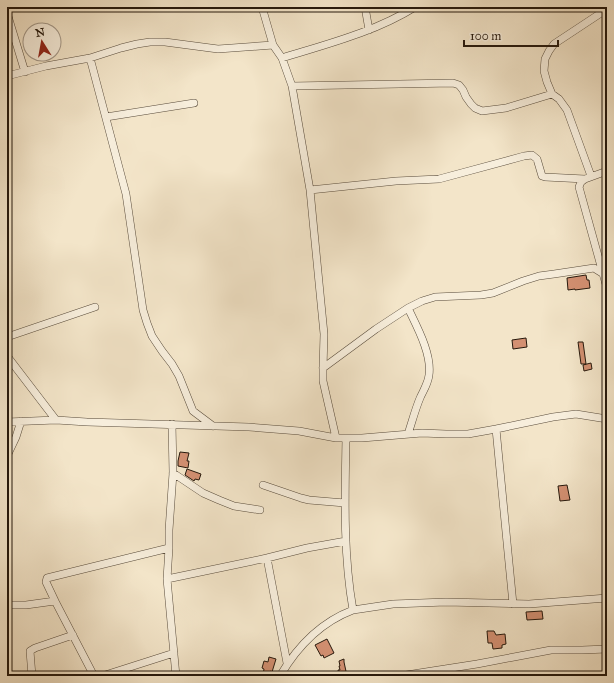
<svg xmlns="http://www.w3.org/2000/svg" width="614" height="683" font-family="'IM FELL Great Primer',serif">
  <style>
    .building { fill: #d39072; stroke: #25180c }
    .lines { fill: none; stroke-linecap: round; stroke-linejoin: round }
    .minor-casing { stroke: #584b3b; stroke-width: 8 }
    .minor { stroke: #f7eedc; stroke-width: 7 }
  </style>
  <rect width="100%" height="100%" fill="#f3e5c9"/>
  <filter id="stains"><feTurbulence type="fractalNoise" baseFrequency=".005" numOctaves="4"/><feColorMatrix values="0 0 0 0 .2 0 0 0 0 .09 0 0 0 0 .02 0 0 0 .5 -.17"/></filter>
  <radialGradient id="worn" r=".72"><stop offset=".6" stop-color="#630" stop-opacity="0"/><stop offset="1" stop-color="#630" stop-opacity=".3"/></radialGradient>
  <path class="building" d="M586,275L587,280H589L590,288L575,290V289L568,290L567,278Z
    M526,338L527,347L513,349L512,340Z
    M578,342H583L586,364H581Z
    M591,363L592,369L584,371L583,365Z
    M180,452L189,453L187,461H189L188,468L178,466V461Z
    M187,469L201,474L199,480L195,479L194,481L185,475Z
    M567,485L570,500L560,501L558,486Z
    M542,611L543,619L527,620L526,612Z
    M487,631H494L496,635L505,634L506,644L502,645V648L493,649L492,643H488Z
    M327,639L334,653L324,658L323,655L321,656L315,645Z
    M269,657L276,659L272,672L270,671L269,676H265L263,675L264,669L262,668L264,661L268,662Z
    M344,659V662L347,676H343V675L339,676L338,670H340L339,666H340L339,661Z"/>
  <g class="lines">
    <defs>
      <path id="minor" d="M262,7L273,45L282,58L292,86L310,190L324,334L323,368V381L336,438
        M365,7L369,30
        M7,13L25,72
        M90,58L126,194L143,310L147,323L152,336L162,351L172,364L179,376L193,411L213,426
        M282,58C327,44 375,32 415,7
        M7,76L46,66L90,58L121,48L137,44L150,42H165L218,49L273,45
        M292,86L453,83L459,85L463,90L466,97L471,104L475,108L482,111L506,108L552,94
        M106,117L194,103
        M607,171L585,179L581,182L579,187L607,288
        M591,176L567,110L559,99L552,94L547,82L544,71L545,59L549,51L554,44L607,9
        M310,190L396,181L439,179L524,156L532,155L537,159L542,176L545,177L585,179
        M408,308C417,327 432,354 429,375C428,384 423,391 420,398C415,410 412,422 408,434
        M7,337L95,307
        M7,356L56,420
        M323,368L376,329L408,308L422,301L435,297L481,295L493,293L523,281L539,276L554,274L594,268L602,273
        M7,422L56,420L87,422L249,427L299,431L336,438H362L422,433L446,434H468L496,429L553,417L576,414L607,419
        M172,424L173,473L169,530V548L167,579L176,676
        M496,429L513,604
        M7,456L16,437L21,421
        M173,473L203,493L219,500L234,506L260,510
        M263,485L301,498L309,500L345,503
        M267,558L287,663
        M167,579L267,558L307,548L346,541
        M7,605H26L55,601
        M353,610L393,604L446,602L529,604L607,598
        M32,676L30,651L35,648L73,635
        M94,676L55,601L46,582L47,578L169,548
        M102,676L174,653
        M280,676C297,647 321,622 353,610C343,553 345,495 346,438
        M400,676L477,664L551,650H582L607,649"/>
    </defs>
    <use href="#minor" class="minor-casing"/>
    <use href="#minor" class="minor"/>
  </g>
  <rect width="614" height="683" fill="none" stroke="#f3e5c9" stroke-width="24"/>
  <rect x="8" y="8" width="598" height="667" fill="none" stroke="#25180c" stroke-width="2"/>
  <rect x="12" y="12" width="590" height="659" fill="none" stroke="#25180c"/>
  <g transform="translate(42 42) rotate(349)"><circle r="19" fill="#f7eedc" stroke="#a39889"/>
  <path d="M0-3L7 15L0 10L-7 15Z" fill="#8f2418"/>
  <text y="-6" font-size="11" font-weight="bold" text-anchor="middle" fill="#25180c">N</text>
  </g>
  <path d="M464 40v6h94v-6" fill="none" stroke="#25180c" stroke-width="2"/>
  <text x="470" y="40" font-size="12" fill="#25180c" stroke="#f7eedc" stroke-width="3" paint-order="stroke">100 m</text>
  <rect width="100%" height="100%" filter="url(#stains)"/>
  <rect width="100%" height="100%" fill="url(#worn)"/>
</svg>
